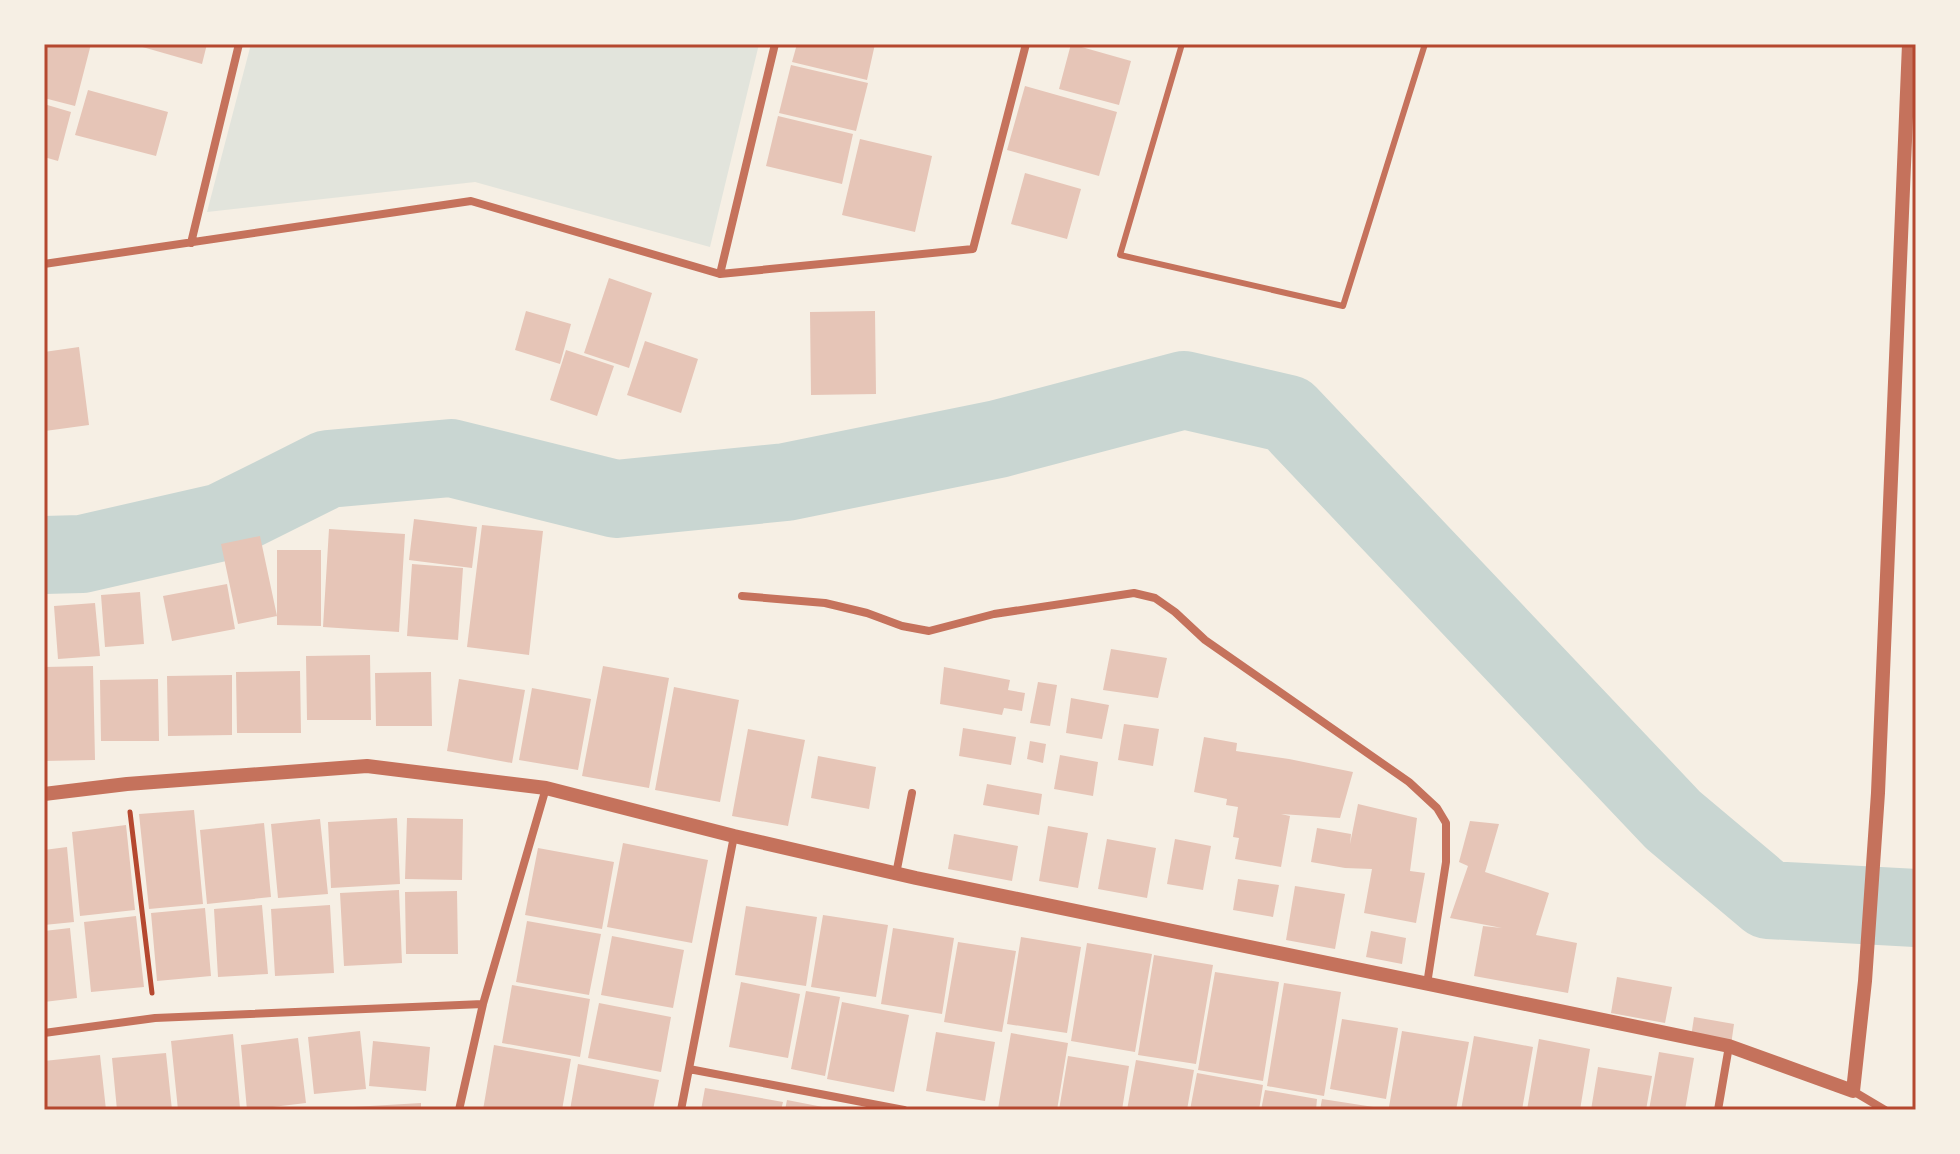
<svg xmlns="http://www.w3.org/2000/svg" width="1960" height="1154" font-family="Signika,sans-serif">
  <style>
    .green { fill: #e2e4dc }
    .lines { fill: none; stroke-linecap: round; stroke-linejoin: round }
    .river { stroke: #c9d6d2; stroke-width: 78 }
    .building { fill: #e6c5b7 }
    .path { stroke: #b5482f; stroke-width: 5 }
    .service { stroke: #c5725c; stroke-width: 6 }
    .minor { stroke: #c5725c; stroke-width: 8 }
    .tertiary { stroke: #c5725c; stroke-width: 14 }
    .neatline { fill: none; stroke: #b5482f; stroke-width: 3 }
  </style>
  <rect width="100%" height="100%" fill="#f6efe4"/>
  <path class="green" d="M251,44H759L710,247L475,182L207,212Z"/>
  <g class="lines">
    <path class="river" d="M44,555L82,554L222,522L328,469L451,458L616,499L786,482L998,439L1184,390L1288,414L1673,820L1768,900L1916,908"/>
  </g>
  <path class="building" d="M44,44H91L75,106L44,98Z
    M132,44H207L202,64Z
    M797,44H875L867,80L792,62Z
    M1071,44L1131,61L1119,105L1059,89Z
    M791,65L868,83L856,131L779,113Z
    M1025,86L1117,112L1099,176L1007,150Z
    M88,90L168,112L156,156L75,135Z
    M44,104L71,112L58,161L44,157Z
    M778,116L853,134L842,184L766,166Z
    M860,139L932,156L915,232L842,215Z
    M1025,173L1081,189L1067,239L1011,224Z
    M609,278L652,293L629,368L584,353Z
    M526,311L571,324L560,364L515,350Z
    M875,311L876,394L811,395L810,312Z
    M645,341L698,359L681,413L627,395Z
    M79,347L89,425L45,431L44,352Z
    M566,350L614,366L597,416L550,400Z
    M414,519L477,527L472,568L409,560Z
    M482,525L543,531L529,655L467,647Z
    M329,529L405,534L399,632L323,627Z
    M260,536L277,616L238,624L221,544Z
    M277,550H321V626L277,625Z
    M412,564L463,568L458,640L407,636Z
    M227,584L235,629L172,641L163,596Z
    M140,592L144,644L105,647L101,595Z
    M95,603L100,656L58,659L54,606Z
    M1111,649L1167,658L1158,698L1103,690Z
    M370,655L371,720H307L306,656Z
    M93,666L95,760L44,761V667Z
    M603,666L669,678L649,788L582,776Z
    M944,667L1010,680L1008,690L1025,693L1022,711L1004,708L1002,715L940,704Z
    M300,671L301,733H237L236,672Z
    M431,672L432,726H376L375,673Z
    M232,675V735L168,736L167,676Z
    M158,679L159,741H101L100,680Z
    M459,679L525,690L512,763L447,751Z
    M1038,682L1057,685L1050,726L1030,723Z
    M674,687L739,700L720,802L655,790Z
    M532,688L591,699L578,770L519,760Z
    M1071,698L1109,705L1102,739L1066,733Z
    M1124,724L1159,729L1153,766L1118,760Z
    M963,728L1016,737L1011,765L959,756Z
    M748,729L805,740L788,826L732,816Z
    M1204,737L1237,743L1236,751L1289,759L1353,772L1340,818L1281,814L1290,816L1281,867L1235,859L1239,838L1233,837L1238,807L1226,805L1227,799L1194,792Z
    M1030,741L1046,744L1043,763L1027,759Z
    M1060,755L1098,762L1093,796L1054,789Z
    M818,756L876,767L869,809L811,798Z
    M987,784L1042,794L1039,815L983,805Z
    M1358,804L1417,818L1410,871L1425,873L1416,923L1364,913L1372,869L1345,868L1311,862L1317,828L1351,834L1350,844Z
    M194,810L203,904L149,909L139,814Z
    M397,818L400,884L331,888L328,822Z
    M407,818L463,819L462,880L405,879Z
    M320,819L328,894L278,898L271,824Z
    M1470,821L1499,824L1485,872L1549,893L1536,935L1577,943L1568,993L1474,976L1483,926L1502,928L1450,918L1468,866L1459,862Z
    M264,823L271,897L207,904L200,830Z
    M126,825L135,910L80,916L72,832Z
    M1048,826L1088,833L1078,888L1039,881Z
    M954,834L1018,846L1012,881L948,869Z
    M1107,839L1156,848L1147,898L1098,889Z
    M1175,839L1211,846L1203,890L1167,884Z
    M623,843L708,860L692,943L607,927Z
    M67,847L74,922L44,925V850Z
    M538,848L614,862L602,929L525,915Z
    M1238,879L1279,885L1273,917L1233,910Z
    M1295,886L1345,894L1335,949L1286,940Z
    M399,890L402,963L344,966L340,893Z
    M457,891L458,954H406L405,892Z
    M262,905L268,974L218,977L214,909Z
    M330,905L334,973L275,976L271,909Z
    M746,906L817,917L806,986L735,975Z
    M205,908L211,976L157,981L151,913Z
    M823,915L888,925L876,997L811,987Z
    M136,916L144,987L91,992L84,922Z
    M527,921L601,934L589,995L516,982Z
    M70,928L77,998L44,1002V931Z
    M893,928L954,938L942,1014L881,1004Z
    M1371,931L1406,938L1402,964L1366,957Z
    M612,936L684,950L673,1008L601,995Z
    M1021,937L1081,947L1067,1033L1007,1024Z
    M958,942L1016,951L1002,1032L944,1022Z
    M1087,943L1152,954L1135,1052L1071,1041Z
    M1154,955L1213,965L1196,1064L1138,1055Z
    M1215,972L1279,982L1263,1081L1198,1070Z
    M1617,977L1672,987L1665,1023L1611,1013Z
    M741,982L800,994L788,1058L729,1047Z
    M1284,983L1341,992L1324,1096L1267,1086Z
    M512,985L590,999L580,1057L502,1043Z
    M806,991L840,997L825,1076L791,1069Z
    M842,1002L909,1015L894,1092L827,1079Z
    M599,1003L671,1017L661,1072L588,1058Z
    M1694,1017L1734,1024L1731,1045L1691,1037Z
    M1342,1019L1398,1028L1386,1099L1330,1089Z
    M360,1031L366,1089L314,1094L308,1037Z
    M1402,1031L1469,1042L1456,1110H1407L1389,1107Z
    M936,1032L995,1042L985,1101L926,1091Z
    M1011,1033L1068,1043L1057,1110L998,1109Z
    M233,1034L240,1108L178,1110L171,1041Z
    M1474,1036L1533,1047L1522,1110H1461Z
    M298,1038L306,1103L247,1110L241,1045Z
    M1539,1039L1590,1049L1580,1110H1527Z
    M373,1041L430,1047L426,1091L369,1086Z
    M494,1045L571,1059L562,1110H483Z
    M1659,1052L1694,1058L1685,1110H1649Z
    M166,1053L172,1110H117L112,1058Z
    M100,1055L106,1110H45L44,1061Z
    M1068,1056L1129,1066L1122,1110H1059Z
    M1136,1060L1194,1070L1187,1110H1127Z
    M578,1064L659,1080L653,1110H570Z
    M1598,1067L1652,1076L1646,1110H1591Z
    M1197,1073L1263,1085L1259,1110H1190Z
    M705,1088L783,1102L781,1110H701Z
    M1265,1090L1317,1099L1316,1110H1261Z
    M1322,1099L1380,1108V1110H1320Z
    M787,1100L833,1109V1110H785Z
    M421,1103V1110H336V1108Z"/>
  <g class="lines">
    <path class="path" d="M130,812L152,993"/>
    <path class="service" d="M1182,44L1120,255L1343,306L1425,44"/>
    <path class="minor" d="M191,243L239,44
      M44,264L471,201L720,274L973,249L1026,44
      M720,274L775,44
      M742,596L825,603L867,613L902,626L929,631L994,614L1134,593L1155,598L1175,612L1205,640L1409,782L1437,808L1446,823V862L1427,984
      M896,874L912,793
      M44,1033L155,1018L483,1004
      M689,1069L904,1110
      M1853,1091L1885,1110
      M459,1110L483,1004L546,788
      M681,1110L734,836
      M1718,1110L1729,1046"/>
    <path class="tertiary" d="M44,794L127,784L367,766L546,788L734,836L916,878L1729,1046L1853,1091L1865,981L1878,793L1909,44"/>
  </g>
  <rect width="1960" height="1154" fill="none" stroke="#f6efe4" stroke-width="92"/>
  <rect x="46" y="46" width="1868" height="1062" class="neatline"/>
</svg>
